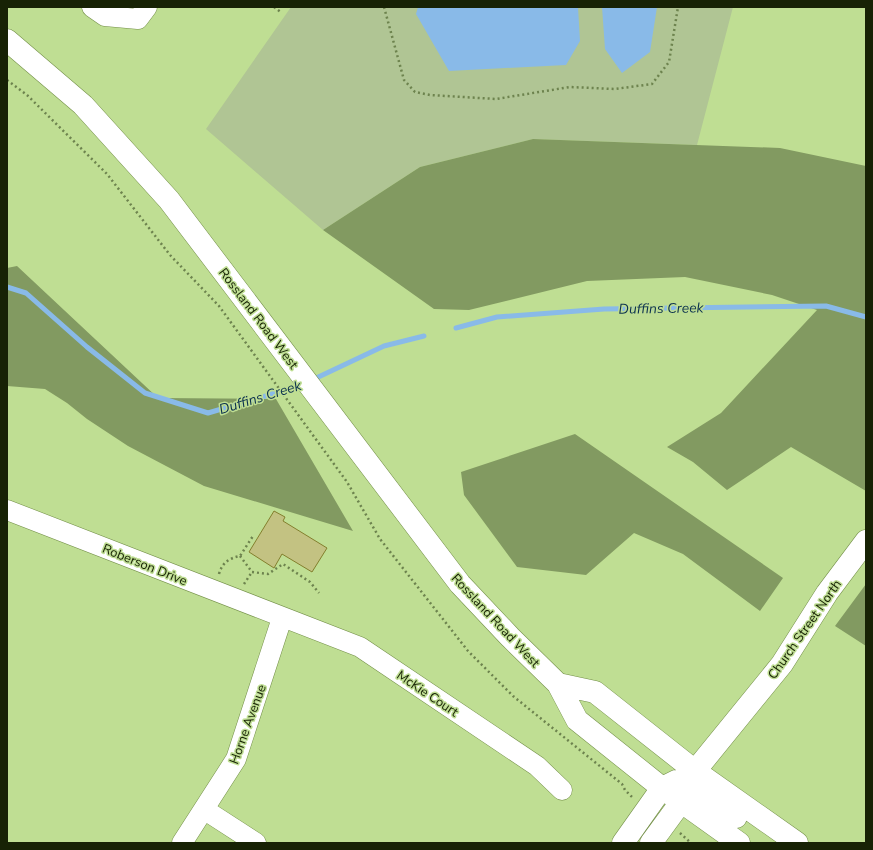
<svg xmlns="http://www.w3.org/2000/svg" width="873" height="850" font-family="'Nunito Sans',sans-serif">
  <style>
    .green { fill: #b0c594 }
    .forest { fill: #829a61 }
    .water { fill: #89bae8 }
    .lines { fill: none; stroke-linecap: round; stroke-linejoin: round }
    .stream { stroke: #89bae8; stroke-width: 5 }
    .building { fill: #c3c282; stroke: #837f2d }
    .street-casing { stroke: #749049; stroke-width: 21 }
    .secondary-casing { stroke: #749049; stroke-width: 23 }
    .path { stroke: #6d834e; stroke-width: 2.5; stroke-dasharray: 2 3; stroke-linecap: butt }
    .street { stroke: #fff; stroke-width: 20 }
    .secondary { stroke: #fff; stroke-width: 22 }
    .labels { text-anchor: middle; stroke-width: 3; stroke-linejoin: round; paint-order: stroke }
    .street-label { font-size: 13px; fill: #172205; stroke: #bfde93 }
    .water-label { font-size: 14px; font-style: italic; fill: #0a304e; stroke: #bfde93 }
  </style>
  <rect width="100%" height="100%" fill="#bfde93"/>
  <path class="green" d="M291,7H733L697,145L533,139L420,167L323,230L206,129Z"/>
  <path class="forest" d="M533,139L780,148L866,166V491L791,447L727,490L693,462L667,447L721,413L817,310L772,295L685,277L587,281L469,310L434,309L323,230L420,167Z
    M17,266L158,398L276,399L353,531L204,486L128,446L87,419L67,403L45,389L7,386V268Z
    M575,434L783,578L760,611L683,554L634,533L586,575L517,567L464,495L461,472Z
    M866,584V646L835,626Z"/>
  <path class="water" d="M418,7H578L580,41L566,65L449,71L416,14Z
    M602,7H657L650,52L622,73L605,49Z"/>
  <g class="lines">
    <path class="stream" d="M7,287L26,293L87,347L145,393L208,413L303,385
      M456,328L497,317L604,309L826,306L866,317
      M312,380L384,346L424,336"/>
  </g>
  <path class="building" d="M274,511L285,517L283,521L327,548L312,572L282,554L274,568L249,552Z"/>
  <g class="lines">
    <defs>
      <path id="street" d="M92,7L105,16L138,19L147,7
        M7,510L360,647L537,766L562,790
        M205,810L256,843
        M182,843L236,759L282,618"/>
      <path id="secondary" d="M7,40L83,105L169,200L460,584L510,637L558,684L577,720L662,788L739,843
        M558,684L595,692L695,771L797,843
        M674,789C696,791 717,804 736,817
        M623,843L662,788L676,781
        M651,843L681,802L695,771L782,664L827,593L866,541"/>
    </defs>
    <use href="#street" class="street-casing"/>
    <use href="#secondary" class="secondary-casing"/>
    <path class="path" d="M274,7L282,13
      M384,7L404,80L415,92L430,95L496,99L570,87L615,89L652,84L669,62L678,7
      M7,80L27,95L107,174L170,255L219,306L347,482L380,539L468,651L513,696L622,784L625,790L633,798
      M240,556L252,572L268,574L283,564L310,582L319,593
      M219,574C222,563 229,558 240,556L253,536
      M244,584L252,572
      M680,833L691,843"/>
    <use href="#street" class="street"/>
    <use href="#secondary" class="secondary"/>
  </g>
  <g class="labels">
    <g class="street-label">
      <text transform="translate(259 318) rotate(53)" y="5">Rossland Road West</text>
      <text transform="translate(145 564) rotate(22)" y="5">Roberson Drive</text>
      <text transform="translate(496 620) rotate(47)" y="5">Rossland Road West</text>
      <text transform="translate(804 629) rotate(-55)" y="5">Church Street North</text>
      <text transform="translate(428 693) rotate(34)" y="5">McKie Court</text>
      <text transform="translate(247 724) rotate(-70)" y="5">Horne Avenue</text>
    </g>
    <g class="water-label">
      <text transform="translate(661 308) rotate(-1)" y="5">Duffins Creek</text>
      <text transform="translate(260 397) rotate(-17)" y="5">Duffins Creek</text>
    </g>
  </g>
  <rect width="873" height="850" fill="none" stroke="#172205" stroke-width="16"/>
</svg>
